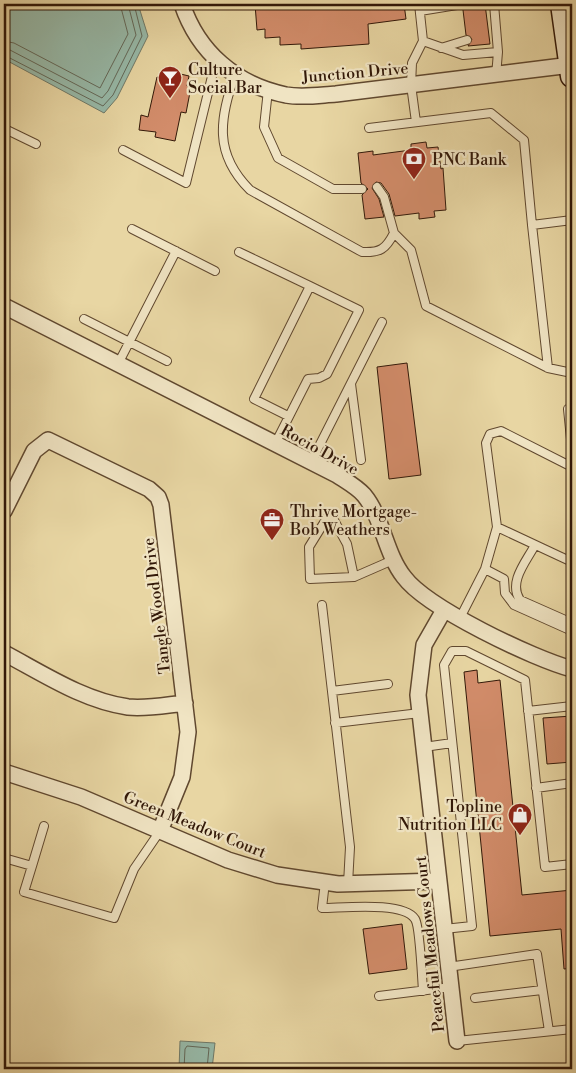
<svg xmlns="http://www.w3.org/2000/svg" width="576" height="1073" font-family="'Libre Bodoni',serif">
  <style>
    .water { fill: #97b9a8; stroke: #6f7968 }
    .lines { fill: none; stroke-linecap: round; stroke-linejoin: round }
    .shore { stroke: #646858; stroke-width: 1 }
    .building { fill: #d28c6a; stroke: #321808 }
    .service-casing { stroke: #60482f; stroke-width: 10 }
    .minor-casing { stroke: #60482f; stroke-width: 18 }
    .secondary-casing { stroke: #321808; stroke-width: 25 }
    .service { stroke: #f0e4c3; stroke-width: 8 }
    .minor { stroke: #f0e4c3; stroke-width: 15 }
    .secondary { stroke: #f0e4c3; stroke-width: 22 }
    .labels { text-anchor: middle; stroke-width: 4.5; stroke-linejoin: round; paint-order: stroke }
    .poi-label { font-size: 16px; fill: #321808; stroke: #f0e4c3; text-anchor: start }
    .street-label { font-size: 16px; fill: #321808; stroke: #f0e4c3 }
  </style>
  <rect width="100%" height="100%" fill="#e8d6a3"/>
  <filter id="stains"><feTurbulence type="fractalNoise" baseFrequency=".004" numOctaves="4"/><feColorMatrix values="0 0 0 0 .2 0 0 0 0 .09 0 0 0 0 .02 0 0 0 .5 -.17"/></filter>
  <radialGradient id="worn" r=".72"><stop offset=".6" stop-color="#630" stop-opacity="0"/><stop offset="1" stop-color="#630" stop-opacity=".3"/></radialGradient>
  <path class="water" d="M4,4H138L148,36L117,98L104,113L4,59Z
    M180,1041L215,1043L212,1069H179Z"/>
  <g class="lines">
    <path class="shore" d="M4,41L14,43L100,88L128,34L120,4
      M4,48L10,50L102,98L108,91L136,35L128,4
      M4,55L103,106L113,95L142,36L134,4
      M184,1069L185,1049L187,1046L209,1048L207,1069"/>
  </g>
  <path class="building" d="M255,4H404L406,19L368,24L369,44L301,49V44L280,45V37L265,38V29L257,30Z
    M469,4H485L490,44L468,46L472,39L466,35L463,10Z
    M168,71L189,76L187,86L191,87L186,113L181,112L175,141L155,137L156,132L139,130L141,115L148,117L157,77L166,79Z
    M426,142L427,148L438,147L441,169L443,168L446,210L434,211L435,217L419,219V213L395,216L389,194L381,183L376,182L372,188L379,199L384,217L365,219L362,195L368,189L361,183L358,153L373,151V155L411,150V144Z
    M407,363L421,475L389,479L377,367Z
    M477,670L478,683L500,680L522,895L572,890V968L564,969L561,929L490,936L464,672Z
    M572,716V762L547,764L543,718Z
    M402,924L407,969L369,974L363,929Z"/>
  <g class="lines">
    <defs>
      <path id="service" d="M494,4L498,52L496,76
        M420,11L463,4
        M423,41L463,55L498,52
        M441,48L467,40
        M235,74C220,119 213,153 250,190L362,252C380,253 386,249 394,233
        M268,90L264,127L278,158L333,189H362
        M416,122L411,85L412,63L423,41L419,4
        M369,128L491,113L524,140L532,225L572,220
        M4,131L5,129L36,144
        M123,150L186,183L216,60
        M377,187L384,197L394,233L411,250L426,306L548,368L572,373
        M532,225L548,368
        M132,229L215,271
        M239,252L310,286
        M84,319L167,361
        M118,364L176,251
        M351,384L361,460
        M568,409L572,449
        M275,444L308,379L319,378L327,374L359,310L310,286L254,399L288,416
        M311,462L382,322
        M497,527L572,562
        M535,545C526,562 508,582 520,600L572,623
        M485,569L504,579L505,593L514,605L572,631
        M354,577L347,544L330,513L309,547L310,579L354,577L393,560
        M322,605L350,847L348,884
        M460,618L485,569L497,527L486,443L490,434L501,431L572,467
        M332,691L388,684
        M528,711L572,706
        M335,723L420,713
        M424,747L452,743
        M536,788L572,783
        M4,858L32,866L24,892L114,918L134,869L160,831
        M32,866L44,826
        M325,882L322,908C343,908 403,901 415,919C420,926 422,978 423,991
        M444,929L472,926L444,665L452,651H466L525,680L545,867L572,864
        M448,967L537,954L549,1031
        M379,996L451,987
        M475,998L542,990
        M457,1041L572,1029"/>
      <path id="minor" d="M182,4C198,52 236,85 286,95C303,98 320,95 336,94L571,65
        M4,306L337,475C346,481 357,487 364,495C383,518 385,553 404,577C427,608 534,659 572,669
        M4,511L34,451L48,440L149,489L158,497L161,505L188,732L182,777L160,831
        M444,610L424,645L418,695L457,1041
        M4,653C42,673 84,701 128,707C147,709 166,705 185,703
        M4,772L81,797L228,860L277,875L338,884L439,881"/>
      <path id="secondary" d="M562,4L572,76"/>
    </defs>
    <use href="#service" class="service-casing"/>
    <use href="#minor" class="minor-casing"/>
    <use href="#secondary" class="secondary-casing"/>
    <use href="#service" class="service"/>
    <use href="#minor" class="minor"/>
    <use href="#secondary" class="secondary"/>
  </g>
  <defs>
    <symbol id="bar-pin" viewBox="-11 -11 22 30"><path d="M0 17L-7.5 6A9.5 9.5 0 1 1 7.5 6Z" fill="#8f2418" stroke="#f0e4c3"/><path d="M-6-5H6L.8 .8V4.5H3.5V6h-7V4.5H-.8V.8Z" fill="#fff"/></symbol>
    <symbol id="bank-pin" viewBox="-11 -11 22 30"><path d="M0 17L-7.5 6A9.5 9.5 0 1 1 7.5 6Z" fill="#8f2418" stroke="#f0e4c3"/><path d="M-6-4H6V4H-6ZM0-2.3a2.3 2.3 0 1 0 0 4.6a2.3 2.3 0 1 0 0-4.6Z" fill="#fff"/></symbol>
    <symbol id="office-pin" viewBox="-11 -11 22 30"><path d="M0 17L-7.5 6A9.5 9.5 0 1 1 7.5 6Z" fill="#8f2418" stroke="#f0e4c3"/><path d="M-6-3h4V-5.5h4V-3h4V5H-6ZM-1-4.5V-3h2v-1.5ZM-6 0V1H6V0Z" fill="#fff"/></symbol>
    <symbol id="shop-pin" viewBox="-11 -11 22 30"><path d="M0 17L-7.5 6A9.5 9.5 0 1 1 7.5 6Z" fill="#8f2418" stroke="#f0e4c3"/><path d="M-5-2.5h2.3a2.7 3.5 0 0 1 5.4 0H5L5.5 6h-11ZM-1.5-2.5h3a1.5 2.3 0 0 0-3 0Z" fill="#fff"/></symbol>
  </defs>
  <g fill-rule="evenodd">
    <use href="#bar-pin" x="156" y="64" width="28" height="38"/>
    <use href="#bank-pin" x="400" y="145" width="28" height="38"/>
    <use href="#office-pin" x="258" y="506" width="28" height="38"/>
    <use href="#shop-pin" x="506" y="801" width="28" height="38"/>
  </g>
  <g class="labels">
    <g class="poi-label">
      <text x="188" y="75">Culture<tspan x="188" dy="18">Social Bar</tspan></text>
      <text x="432" y="165">PNC Bank</text>
      <text x="290" y="517">Thrive Mortgage-<tspan x="290" dy="18">Bob Weathers</tspan></text>
      <text x="502" y="812" text-anchor="end">Topline<tspan x="502" dy="18">Nutrition LLC</tspan></text>
    </g>
    <g class="street-label">
      <text transform="translate(355 72) rotate(-5)" y="6">Junction Drive</text>
      <text transform="translate(320 449) rotate(29)" y="6">Rocio Drive</text>
      <text transform="translate(156 606) rotate(-97)" y="6">Tangle Wood Drive</text>
      <text transform="translate(195 824) rotate(22)" y="6">Green Meadow Court</text>
      <text transform="translate(429 944) rotate(-96)" y="6">Peaceful Meadows Court</text>
    </g>
  </g>
  <rect width="576" height="1073" fill="none" stroke="#e8d6a3" stroke-width="20"/>
  <rect x="5" y="5" width="566" height="1063" fill="none" stroke="#321808" stroke-width="2.5"/>
  <rect x="10" y="10" width="556" height="1053" fill="none" stroke="#321808"/>
  <rect width="100%" height="100%" filter="url(#stains)"/>
  <rect width="100%" height="100%" fill="url(#worn)"/>
</svg>
